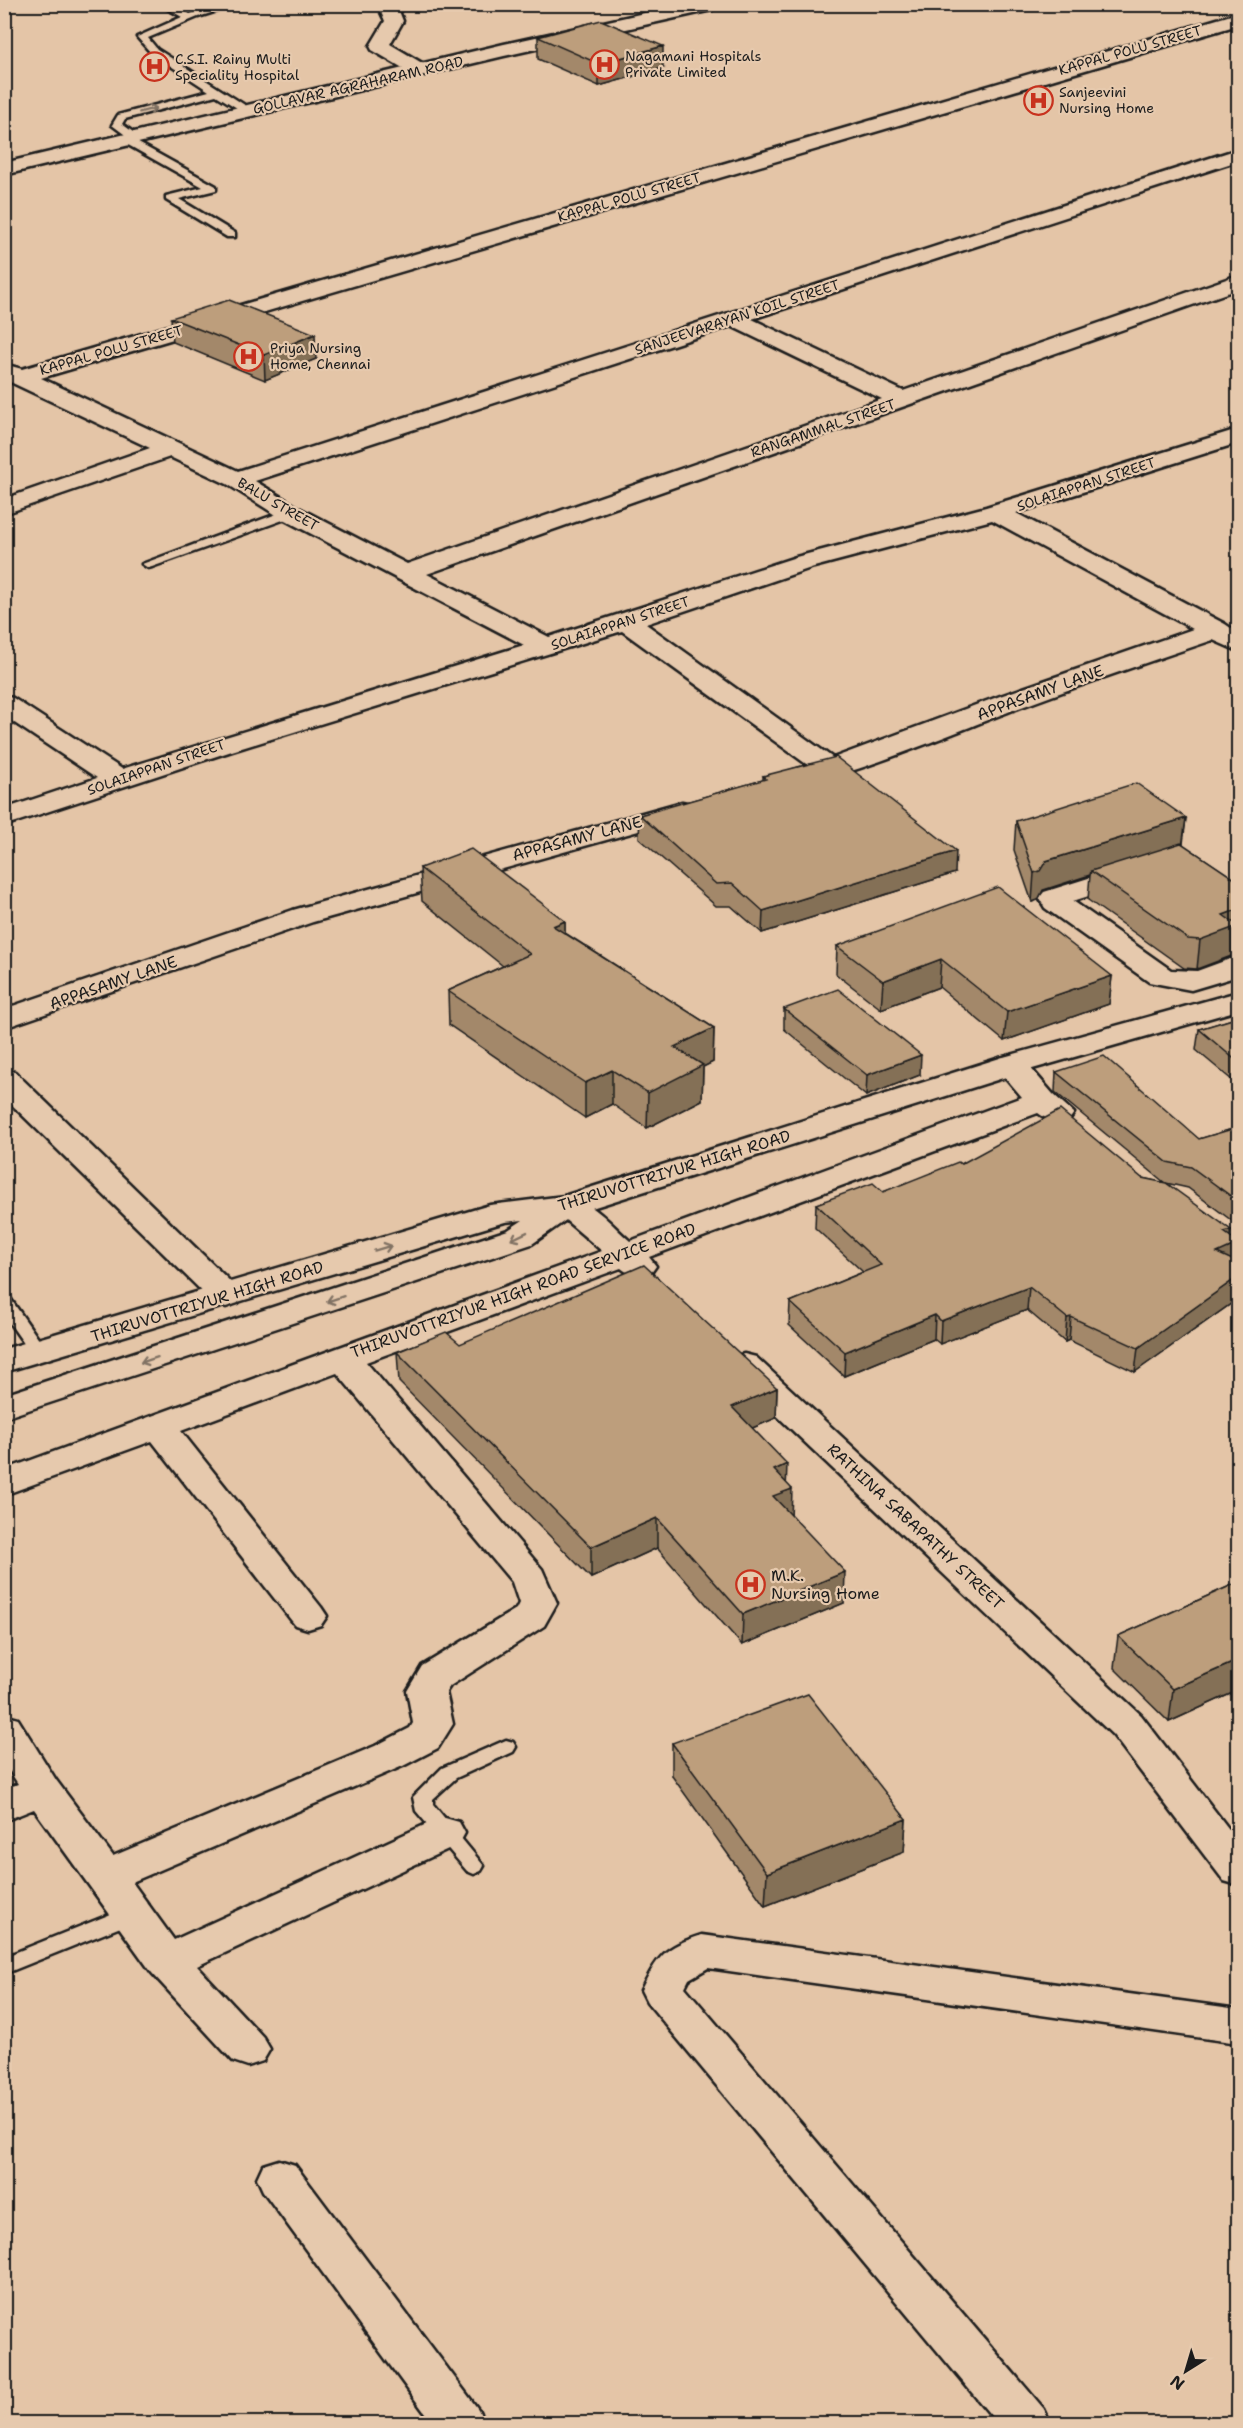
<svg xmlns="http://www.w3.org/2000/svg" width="1243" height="2428" font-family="'Shantell Sans',sans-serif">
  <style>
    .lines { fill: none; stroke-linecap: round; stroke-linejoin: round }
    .lane-casing { stroke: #1c1c1c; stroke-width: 5 }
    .street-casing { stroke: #1c1c1c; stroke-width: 5 }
    .secondary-casing { stroke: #1c1c1c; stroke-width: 5 }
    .lane { fill: #e6c9ad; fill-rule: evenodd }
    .street { fill: #e6c9ad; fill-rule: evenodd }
    .secondary { fill: #e6c9ad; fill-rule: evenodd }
    .wall { fill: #a3886b; stroke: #1c1c1c; stroke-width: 1.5 }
    .shaded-wall { fill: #846f57; stroke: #1c1c1c; stroke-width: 1.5 }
    .building { fill: #bd9e7c; stroke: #1c1c1c; stroke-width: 1.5 }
    .oneway { stroke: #817264 }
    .labels { text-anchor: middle; stroke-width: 4.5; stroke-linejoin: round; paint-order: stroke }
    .far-street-label { font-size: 14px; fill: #1c1c1c; stroke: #e6c9ad }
    .far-poi-label { font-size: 14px; fill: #1c1c1c; stroke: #e6c9ad; text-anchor: start }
    .street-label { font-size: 16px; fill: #1c1c1c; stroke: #e6c9ad }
    .poi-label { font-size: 16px; fill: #1c1c1c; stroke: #e6c9ad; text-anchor: start }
  </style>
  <rect width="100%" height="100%" fill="#e4c5a7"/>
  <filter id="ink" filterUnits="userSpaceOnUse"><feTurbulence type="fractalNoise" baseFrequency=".0167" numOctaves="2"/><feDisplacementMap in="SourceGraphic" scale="12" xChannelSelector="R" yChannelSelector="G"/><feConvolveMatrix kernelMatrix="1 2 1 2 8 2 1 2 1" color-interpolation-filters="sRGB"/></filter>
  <g filter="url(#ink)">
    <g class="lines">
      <defs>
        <path id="lane" d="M159,4H171L190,14L224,4H240L198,17L148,38L157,49L251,109V113H245L216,95L125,119L122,124L140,137L133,140L216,186V190L179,199L235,233V237H227L166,200V196L203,187L121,141V137H128L112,125L118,115L209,91L151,53L137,37L182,17Z
          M290,509L296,513L294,516L152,567L148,568L142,564Z
          M4,1297L10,1298L44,1347L47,1351L44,1355H32L4,1315Z
          M506,1740L513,1742L516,1747L513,1752L456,1778L433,1799V1804L484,1866L481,1871L474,1874L467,1871L416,1811L413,1797L442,1768Z
          M131,1906L138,1908L141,1914L138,1920L4,1974V1957Z"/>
        <path id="street" d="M377,4L397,6L403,21L390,44L427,66L430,70L427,74H413L372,50L370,46L385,21Z
          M1238,13V25L41,378L238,471L1238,149V161L752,319L903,391L1238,275V289L427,574L549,637L796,557L986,507L1238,429V443L1016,513L1225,624L1238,633V651L1213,640C1148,662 1083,684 1019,708C979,722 822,790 791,783L787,777L791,771L809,766L622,631L232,751L4,826V809L97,778L4,716V696L13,698L122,769L524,645L281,518L227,484L170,457L4,514V499L150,448L4,379V368L11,366L22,369ZM731,326L882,399L407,564L299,508L255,481ZM992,520L1193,629L1000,696L833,758L646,624L814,567Z
          M682,802L692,804L696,810L692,816L313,922L4,1028V1009L293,910Z
          M1133,864L1143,867L1147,873L1143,879L1073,901L1171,970L1197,971L1238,956V976L1191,990L1149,982L1045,908L1039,898L1044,892Z
          M1011,1056L1022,1058L1053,1094L1074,1113L1069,1120C1056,1123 1049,1121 1038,1113L649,1257L656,1266L651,1273C639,1276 631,1276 621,1268L366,1362L542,1569L557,1603L544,1626L450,1686L446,1692L453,1724L438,1748L403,1766L132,1882L174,1940L431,1822L445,1818L459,1822L465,1833L459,1844L197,1966L263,2037L270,2049L263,2061L248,2066L233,2061L152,1973L34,1809L4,1821V1789L18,1784L4,1762V1715L18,1719L56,1780L113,1856L375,1746L410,1728L413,1723L407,1691L422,1666L516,1609L519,1603L512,1582L337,1373L181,1431L321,1607L327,1616L321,1625L308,1629L295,1625L152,1441L4,1495V1470L602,1251L556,1212L552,1205L556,1198C585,1191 609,1223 630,1241L1022,1097L995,1065L1000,1058Z
          M4,1070L15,1072L238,1289L243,1296L238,1303L226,1307L214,1303L4,1097Z
          M744,1354L756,1357L1141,1715L1238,1841V1885L1224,1881L1113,1735L732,1373L727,1365L732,1357Z
          M702,1935L1238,2009V2043L708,1968L689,1979L685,1987L1044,2409L1051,2424H998L647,2002L641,1990C658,1956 664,1947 702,1935Z
          M279,2160L295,2165L478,2409L485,2424H433L263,2191L257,2178L263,2165Z"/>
        <path id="secondary" d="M685,4H721L712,10L504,56L4,175V163L504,44Z
          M1238,992V1010L1022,1072L576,1213L532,1244L4,1418V1395L508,1230L523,1220L505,1222L4,1372V1349L490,1205L564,1196L1000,1058Z"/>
      </defs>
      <use href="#lane" class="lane-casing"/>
      <use href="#street" class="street-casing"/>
      <use href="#secondary" class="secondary-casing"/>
      <use href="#lane" class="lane"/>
      <use href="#street" class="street"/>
      <use href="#secondary" class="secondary"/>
    </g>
    <path class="wall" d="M538,37L663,68L599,86L538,59Z
      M171,318L316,359L265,380L173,342Z
      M763,776L955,873L762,933L731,906H716L639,838L640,815L763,780Z
      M1186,818L1183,844L1239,882V937L1236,938L1234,955L1197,969L1184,968L1088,900L1090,875L1043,890L1038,900L1032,902L1014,850L1016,821Z
      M420,868L565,921V933L714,1028L713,1062L703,1067L702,1100L647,1128L612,1104L585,1118L449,1025L448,991L503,966L422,901Z
      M837,946L1112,976L1109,1004L1004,1041L939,987L881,1009L836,974Z
      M784,1009L920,1075L866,1096L784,1029Z
      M1239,1017V1086L1196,1050L1199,1029Z
      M1056,1072L1199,1139L1239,1127V1226L1188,1188L1166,1183L1230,1237L1236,1262L1239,1263V1298L1135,1372L1069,1340L1065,1342L1027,1310L940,1344L934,1339L844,1376L789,1325L790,1302L863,1272L815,1228L816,1204L883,1192L961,1164L1142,1178L1165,1183L1055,1092Z
      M460,1344L777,1388L776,1418L752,1428L786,1483L791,1515L844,1603L742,1645L657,1548L591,1578L399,1382L397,1352Z
      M1239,1582V1690L1169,1722L1114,1668L1118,1636Z
      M672,1743L906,1819L904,1852L765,1906L672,1776Z"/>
    <path class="shaded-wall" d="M663,46V68L599,86V64Z
      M315,334L316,359L265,380L264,355Z
      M1186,818L1182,847L1091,871L1090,875L1043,890L1038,900L1032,902L1034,873L1046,861Z
      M956,851L955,873L762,933L763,911Z
      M1239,909V937L1236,938L1234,955L1197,969L1200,940L1223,915Z
      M565,921V955L553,926Z
      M941,959L939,987L881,1009L883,981Z
      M1112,976L1109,1004L1004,1041L1007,1012Z
      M714,1028L713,1062L703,1067L702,1100L647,1128L648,1093L674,1047Z
      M921,1055L920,1075L866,1096L867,1075Z
      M612,1070V1104L585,1118V1083Z
      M1231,1230L1228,1248L1239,1243L1236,1267L1217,1253L1224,1232Z
      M1239,1276V1298L1135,1372L1138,1348Z
      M1029,1287L1027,1310L940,1344L941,1321Z
      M935,1315L934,1339L844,1376L845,1352Z
      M1071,1317L1069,1340L1065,1342L1067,1318Z
      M777,1388L776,1418L731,1437L732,1407Z
      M787,1464L786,1491L792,1489L791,1520L772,1527L774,1470Z
      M657,1518V1548L591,1578V1547Z
      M845,1572L844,1603L742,1645L743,1614Z
      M1239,1660V1690L1169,1722L1173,1689Z
      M906,1819L904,1852L765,1906L767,1873Z"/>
    <path class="building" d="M601,20L663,46L599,64L538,37Z
      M229,300L315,334L264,355L171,318Z
      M836,757L956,851L763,911L732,883L716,884L640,815L766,779L763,776Z
      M1136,783L1186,818L1046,861L1040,871L1034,873L1016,821Z
      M1181,843L1239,882V909L1223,915L1238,926L1200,940L1188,939L1091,871Z
      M471,849L565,921L553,926L714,1028L674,1047L703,1065L648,1093L612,1070L585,1083L448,991L530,954L420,868Z
      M998,887L1112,976L1007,1012L941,959L883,981L837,946Z
      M838,989L921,1055L867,1075L784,1009Z
      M1239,1017V1063L1199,1029Z
      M1104,1056L1199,1139L1239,1127V1202L1191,1167L1167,1162L1056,1072Z
      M1060,1110L1142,1178L1166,1183L1231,1230L1224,1232L1239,1243L1217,1253L1239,1263V1276L1138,1348L1071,1317L1067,1318L1029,1287L941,1321L935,1315L845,1352L790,1302L881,1265L816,1204L873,1183L883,1192L958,1162L961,1164Z
      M644,1265L777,1388L732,1407L787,1464L774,1470L792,1489L773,1496L845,1572L743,1614L657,1518L591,1547L397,1352L446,1332L460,1344Z
      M1239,1582V1660L1173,1689L1118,1636Z
      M808,1694L906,1819L767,1873L672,1743Z"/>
    <defs><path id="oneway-shaft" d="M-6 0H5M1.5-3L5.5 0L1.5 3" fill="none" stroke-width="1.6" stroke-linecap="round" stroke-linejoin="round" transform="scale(1.5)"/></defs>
    <g class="oneway">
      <use href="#oneway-shaft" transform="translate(148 110) rotate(-15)"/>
      <use href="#oneway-shaft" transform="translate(519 1236) rotate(154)"/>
      <use href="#oneway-shaft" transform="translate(383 1248) rotate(-17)"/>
      <use href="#oneway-shaft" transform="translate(335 1299) rotate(162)"/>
      <use href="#oneway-shaft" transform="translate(149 1360) rotate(162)"/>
    </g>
  </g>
  <defs>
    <symbol id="hospital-ring" viewBox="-11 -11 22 22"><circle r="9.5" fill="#e6c9ad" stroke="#c8321e" stroke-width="1.5"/><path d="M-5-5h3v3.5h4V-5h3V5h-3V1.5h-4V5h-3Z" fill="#c8321e"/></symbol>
  </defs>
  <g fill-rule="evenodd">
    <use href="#hospital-ring" x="588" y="48" width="33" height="33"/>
    <use href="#hospital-ring" x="138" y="50" width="33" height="33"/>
    <use href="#hospital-ring" x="1022" y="84" width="33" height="33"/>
    <use href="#hospital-ring" x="232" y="340" width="33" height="33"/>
    <use href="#hospital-ring" x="734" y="1568" width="33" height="33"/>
  </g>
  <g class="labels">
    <g class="far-street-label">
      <text transform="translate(1130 50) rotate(-16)" y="5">KAPPAL POLU STREET</text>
      <text transform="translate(358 85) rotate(-13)" y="5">GOLLAVAR AGRAHARAM ROAD</text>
      <text transform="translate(629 197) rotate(-16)" y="5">KAPPAL POLU STREET</text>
      <text transform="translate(737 317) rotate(-18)" y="5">SANJEEVARAYAN KOIL STREET</text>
      <text transform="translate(111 350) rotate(-16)" y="5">KAPPAL POLU STREET</text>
      <text transform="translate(823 428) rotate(-19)" y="5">RANGAMMAL STREET</text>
      <text transform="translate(1086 484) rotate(-18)" y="5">SOLAIAPPAN STREET</text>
      <text transform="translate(278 504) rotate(30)" y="5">BALU STREET</text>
      <text transform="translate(620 623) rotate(-18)" y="5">SOLAIAPPAN STREET</text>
      <text transform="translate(156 767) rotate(-19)" y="5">SOLAIAPPAN STREET</text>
    </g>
    <g class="far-poi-label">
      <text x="625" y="61">Nagamani Hospitals<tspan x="625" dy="16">Private Limited</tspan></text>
      <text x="175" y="64">C.S.I. Rainy Multi<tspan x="175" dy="16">Speciality Hospital</tspan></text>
      <text x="1059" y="97">Sanjeevini<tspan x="1059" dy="16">Nursing Home</tspan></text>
      <text x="270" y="353">Priya Nursing<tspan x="270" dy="16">Home, Chennai</tspan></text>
    </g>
    <g class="street-label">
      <text transform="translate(1040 692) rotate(-20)" y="6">APPASAMY LANE</text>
      <text transform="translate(577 838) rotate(-15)" y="6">APPASAMY LANE</text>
      <text transform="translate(113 982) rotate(-19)" y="6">APPASAMY LANE</text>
      <text transform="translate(674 1170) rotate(-17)" y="6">THIRUVOTTRIYUR HIGH ROAD</text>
      <text transform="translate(523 1290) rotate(-20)" y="6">THIRUVOTTRIYUR HIGH ROAD SERVICE ROAD</text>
      <text transform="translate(207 1301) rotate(-17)" y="6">THIRUVOTTRIYUR HIGH ROAD</text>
      <text transform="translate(916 1526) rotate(43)" y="6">RATHINA SABAPATHY STREET</text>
    </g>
    <g class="poi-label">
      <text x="771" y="1581">M.K.<tspan x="771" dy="18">Nursing Home</tspan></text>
    </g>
  </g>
  <rect width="1243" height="2428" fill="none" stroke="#e6c9ad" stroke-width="24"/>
  <rect x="12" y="12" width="1219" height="2404" fill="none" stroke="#1c1c1c" stroke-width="2" filter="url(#ink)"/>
  <g transform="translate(1186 2371) rotate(217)" stroke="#e6c9ad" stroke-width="4.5" paint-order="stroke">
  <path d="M0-4.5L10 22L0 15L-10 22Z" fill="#1c1c1c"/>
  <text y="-9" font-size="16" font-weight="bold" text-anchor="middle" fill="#1c1c1c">N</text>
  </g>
</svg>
